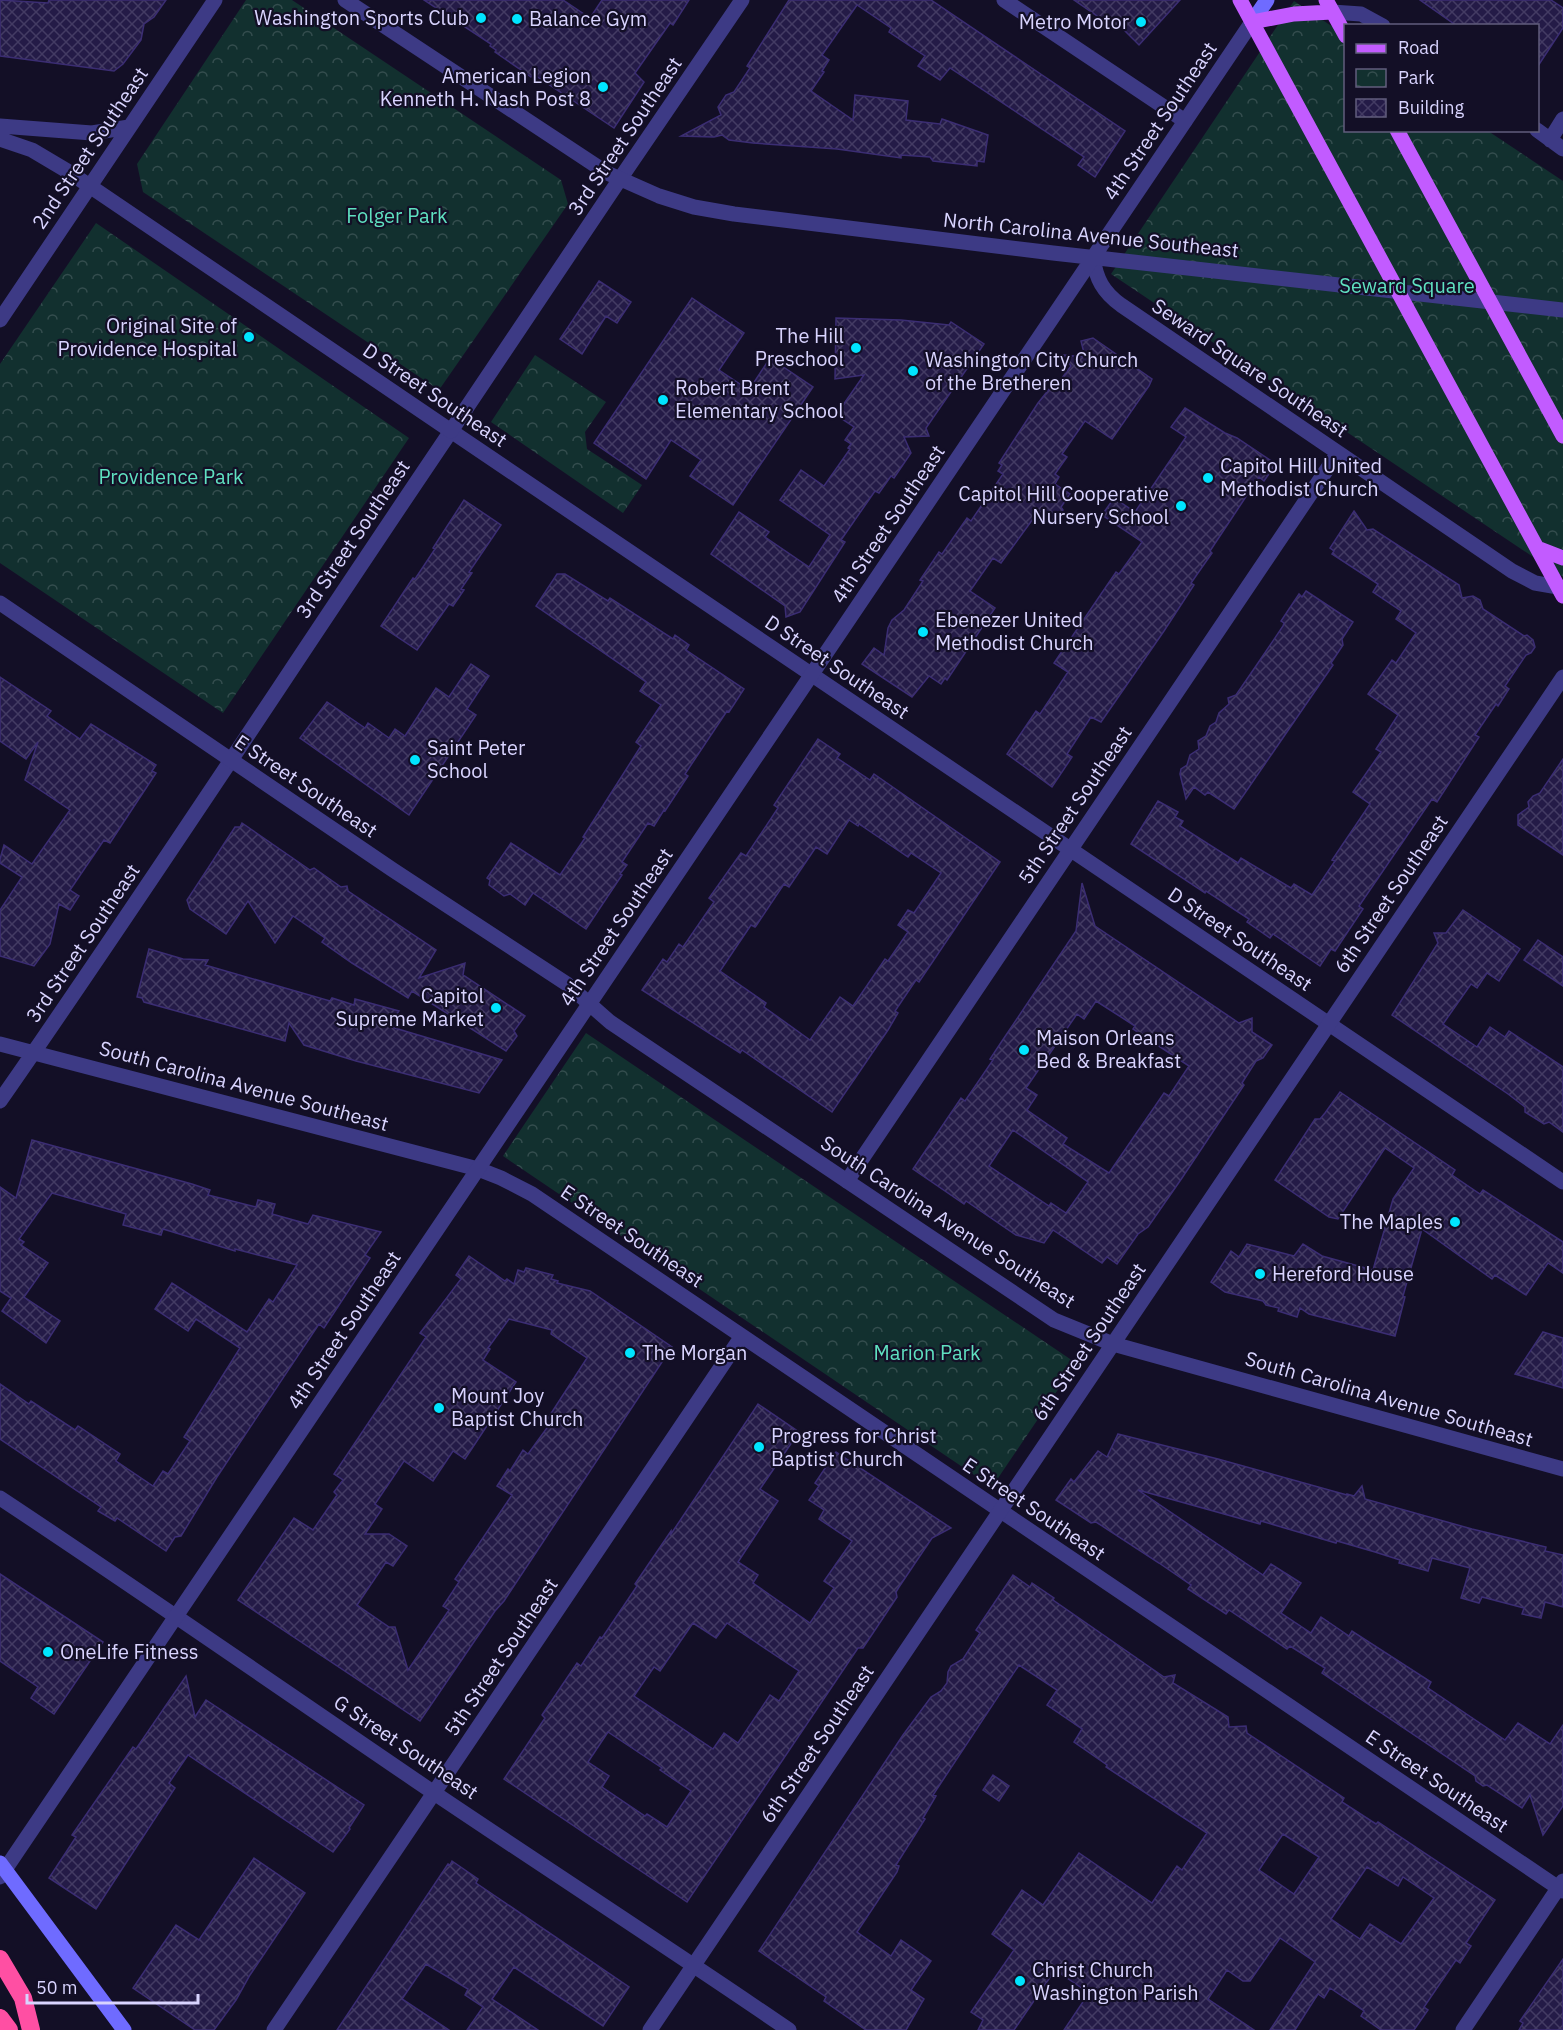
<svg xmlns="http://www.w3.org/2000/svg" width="1563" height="2030" font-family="'IBM Plex Sans',sans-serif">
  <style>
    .park { fill: url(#park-crowns) }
    .building { fill: url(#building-cross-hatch); stroke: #3b2d73; stroke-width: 1.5; fill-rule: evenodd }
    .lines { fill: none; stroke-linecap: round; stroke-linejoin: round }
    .minor { stroke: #3d3a85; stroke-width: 15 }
    .tertiary { stroke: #3d3a85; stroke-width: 15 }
    .secondary { stroke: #6f6bff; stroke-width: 15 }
    .primary { stroke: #c25bff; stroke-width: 15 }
    .motorway { stroke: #ff4fa3; stroke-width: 18 }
    .poi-dot { fill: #00e5ff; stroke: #130f26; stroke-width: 2 }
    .labels { text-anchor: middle; stroke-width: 4.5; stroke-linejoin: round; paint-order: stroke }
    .poi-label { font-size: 20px; fill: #d9d4ff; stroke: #130f26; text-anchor: start }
    .street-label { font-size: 20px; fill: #d9d4ff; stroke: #130f26 }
    .park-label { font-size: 20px; fill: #5fe0c0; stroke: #130f26 }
  </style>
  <defs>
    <pattern id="park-crowns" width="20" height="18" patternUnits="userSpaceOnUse" patternTransform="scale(1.5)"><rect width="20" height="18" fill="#12302f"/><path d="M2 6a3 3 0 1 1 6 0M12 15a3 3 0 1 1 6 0" fill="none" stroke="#344d4e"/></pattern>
    <pattern id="building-cross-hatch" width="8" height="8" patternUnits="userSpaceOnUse" patternTransform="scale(1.5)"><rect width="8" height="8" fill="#241b47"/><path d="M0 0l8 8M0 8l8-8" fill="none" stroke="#433b63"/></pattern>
  </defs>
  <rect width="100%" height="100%" fill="#130f26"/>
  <path class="park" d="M246,0H292L561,180L568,204L439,390L143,192L137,164Z
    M1294,1L1345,35L1346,130L1488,131L1563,181V577L1111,274Z
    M96,223L409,438L223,713L0,563V364Z
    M535,355L606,402L585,432L587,449L642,485L623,513L491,422Z
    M586,1033L1076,1363L992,1487L503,1156Z"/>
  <path class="building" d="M0,0L48,3L49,0H166L154,17L144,24L141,40L123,64L114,71L0,56Z
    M424,0H563L590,18L602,0H689L673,25L670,23L635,73L644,82L614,128L533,74L531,77L495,52L496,50L490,46L491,44Z
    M789,0H931L1125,131L1095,177L1078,165L1084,157L950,68L940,80L918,66L925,56L889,32L891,28L857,5L822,55L829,60L822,71L824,72L811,91L853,120L855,95L908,101L906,120L940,124L942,119L988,135L984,162L977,161V166L933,161L930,157L901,155V158L837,149L753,143L729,140L722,135L714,137L681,136L721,115L718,107L726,95L734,92L750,68L747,66Z
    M1074,0H1180L1139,45L1119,25L1116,29Z
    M1420,0H1551L1563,8V28L1538,66V26H1457Z
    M599,281L631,302L617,323L606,316L582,354L560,339Z
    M692,298L744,333L719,370L749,390L770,358L813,387L733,505L690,476L701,460L671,440L646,479L594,443Z
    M836,318L901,320L949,325L951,322L984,344L926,428L929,436L904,437L911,453L894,478L891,476L879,493L875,491L841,540L845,542L800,612L786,617L785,606L711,554L739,512L769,532L765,537L809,567L830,535L780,500L801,470L824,486L850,449L848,448L851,444L845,440L854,427L836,415L864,375L835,379Z
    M1093,338L1152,379L1149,386L1112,439L1085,421L1062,454L1067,457L1055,474L1059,477L1055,484L1070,494L1061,507L1063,510L1055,524L1038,512L1001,563L993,558L970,591L995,608L947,680L945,678L941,684L929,676L912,697L862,664L874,648L884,655L888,628L892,620L904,610L923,581L920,580L939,552L942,554L967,518L971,521L1003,474L998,471L1002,465L999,463L1038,403L1050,388L1053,390L1071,366L1063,355L1085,357L1081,341Z
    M1185,408L1225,433L1237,438L1276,464L1264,481L1259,477L1210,551L1212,553L1191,583L1194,585L1164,631L1101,722L1091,717L1067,754L1072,757L1052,787L1007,754L1036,711L1040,714L1068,672L1054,663L1116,572L1119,574L1142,542L1102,515L1114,498L1135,512L1186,437L1171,427Z
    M464,500L501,525L469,572L472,573L461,589L464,590L453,606L449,604L417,650L381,626L413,578L415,579L435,549L433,548Z
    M1354,511L1367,530L1373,529L1459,585L1462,598L1473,596L1480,600L1483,609L1524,636L1527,635L1533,640L1535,647L1531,653L1526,655L1505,686L1509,689L1498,706L1496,704L1475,735L1479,737L1437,802L1432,799L1359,906L1363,909L1335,951L1331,949L1320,966L1273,934L1270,938L1247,922L1249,919L1206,891L1205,893L1131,844L1158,801L1178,812L1175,817L1183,821L1180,826L1238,863L1241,858L1291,888L1294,884L1312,895L1335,861L1332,860L1370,804L1353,792L1381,752L1376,749L1398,715L1368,694L1392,660L1396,663L1416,633L1396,619L1401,611L1373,592L1378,584L1332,554L1334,551L1330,548Z
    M557,574H565L608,601L610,598L673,639L675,635L689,645L686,650L744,689L729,712L727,711L685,774L688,776L665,811L664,810L654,826L648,823L622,862L627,865L620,874L622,875L586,929L533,893L525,905L510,894L504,896L489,885L490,880L487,878L511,843L560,875L585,838L583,837L641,746L636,742L661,705L640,691L646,682L536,606Z
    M1306,591L1353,622L1342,639L1343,645L1331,663L1333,665L1234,809L1208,792L1205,795L1194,787L1186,799L1180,774L1181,769L1187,765L1190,755L1199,749L1198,741L1206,736L1210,726L1216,722L1219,713L1229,704L1228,698L1236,695L1258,663L1283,626L1284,623L1281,621L1299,594L1302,597Z
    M471,664L489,676L467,709L476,715L409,815L300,738L327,702L365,728L368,723L389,738L395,729L405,736L436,688L449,697Z
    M0,677L51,711L47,716L80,739L91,724L156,765L152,771L156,773L125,820L110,843L104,840L70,890L79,896L70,910L59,904L50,944L34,966L0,956V910L22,877L0,863V859L4,845L32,864L70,810L25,780L38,742L26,759L0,741Z
    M818,739L840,754L837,758L870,780L874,774L1000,862L919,982L916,980L895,1011L898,1013L888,1030L832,1112L742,1050L740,1053L642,990L663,959L667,962L679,944L683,947L714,902L709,898L741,853L746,856L778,808L774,805ZM849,820L858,826L859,824L908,857L911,853L941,873L914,913L908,910L898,925L908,932L888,961L885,959L853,1006L840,997L810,1040L764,1007L766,1003L720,971L751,925L755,927L756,926L784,884L789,887L816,847L827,854Z
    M1563,759V855L1518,825V815L1529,807L1528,802L1533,796L1540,793Z
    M242,823L310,870L314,868L341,887L347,886L348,891L436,950L419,978L465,963L463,975L525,1016L514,1031L517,1036L506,1051L412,991L408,998L352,963L322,942L325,938L293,916L275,943L248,901L226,934L190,909L187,900L235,827H240Z
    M1082,883L1095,926L1239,1023L1252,1018V1032L1272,1045L1263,1058L1256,1061L1242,1083L1244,1085L1182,1178L1148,1227L1138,1234L1117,1264L1107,1257L1102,1263L1053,1230L1044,1243L1016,1235L966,1201L964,1204L913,1169L961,1098L965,1101L993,1060L990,1059L1000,1044L1076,931ZM1096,1001L1135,1026L1133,1029L1189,1066L1169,1096L1164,1093L1109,1173L1063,1144L1067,1138L1027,1110L1037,1095L1026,1088L1077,1014L1084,1019ZM1013,1130L1088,1182L1066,1213L1051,1203L1049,1206L989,1166Z
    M1463,910L1520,949L1499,981L1487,973L1477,988L1471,984L1443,1024L1477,1047L1490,1027L1505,1037L1509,1031L1563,1067V1132L1549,1122L1544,1124L1525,1112V1107L1508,1094L1392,1015L1438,943L1434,933H1446Z
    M1538,940L1563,957V986L1524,960Z
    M149,949L183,959L208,960L205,965L330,1001L332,998L354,1005L355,999L399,1011L388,1026L502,1060L479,1093L356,1061L304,1045L289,1023L285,1041L144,1002L142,998L137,997Z
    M1340,1092L1455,1170L1452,1175L1480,1194L1483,1190L1563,1242V1273L1548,1263L1526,1295L1495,1275L1492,1279L1422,1229L1403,1296L1405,1297L1395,1336L1309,1314L1300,1308L1297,1317L1278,1311L1279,1308L1266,1305L1263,1301L1225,1292L1211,1282L1231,1251L1239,1257L1247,1244L1294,1256L1303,1244L1322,1256L1373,1270L1393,1199L1414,1168L1385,1148L1338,1219L1329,1217L1275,1180L1315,1119H1320L1325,1113Z
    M32,1140L192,1184L210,1190L208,1195L256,1207L258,1200L275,1204L272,1214L308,1224L313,1215L381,1232L365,1255L370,1258L324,1328L319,1324L217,1477L181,1536L175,1537L166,1551L117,1518L115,1521L98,1511L101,1507L0,1439V1384L29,1404L31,1401L75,1430L78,1426L120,1454L116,1461L153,1486L163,1471L168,1474L190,1441L184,1437L240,1348L196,1319L188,1331L155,1309L172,1283L247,1332L269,1299L273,1302L297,1265L235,1249V1251L163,1229L161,1235L123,1225L126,1214L52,1193L19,1239L24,1242L21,1245L48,1263L24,1297L60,1321L46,1343L2,1311L11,1298L0,1291V1187L16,1198Z
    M469,1256L505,1281L507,1279L514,1284L518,1270L524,1272L526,1268L553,1275L551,1279L558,1281L557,1283L590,1291L672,1347L504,1601L495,1611L420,1721L238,1600L294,1518L313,1530L337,1495L334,1492L343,1480L334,1474L426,1337L420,1333L461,1279L456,1275ZM509,1319L552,1330L551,1334L587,1358L548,1418L552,1421L528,1454L523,1450L510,1471L508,1469L497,1486L512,1495L455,1579L459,1582L443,1606L449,1610L408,1670L395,1627H389L357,1605L386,1562L393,1566L407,1546L389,1534H365L382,1509L375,1504L404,1461L433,1481L453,1451L465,1459L516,1382L483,1360L490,1349L488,1348Z
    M1543,1332L1563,1338V1388L1515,1374Z
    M758,1404L799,1432L760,1489L778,1501L738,1562L758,1575L753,1583L810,1623L834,1588L824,1581L852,1541L819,1519L824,1510L809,1500L819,1486L815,1483L836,1452L951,1528L932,1538L899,1587L896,1592L897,1597L863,1648H858L687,1902L504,1779L545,1718L542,1715L577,1663L581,1666L600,1637L602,1638L637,1586L635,1584L671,1531V1534ZM693,1623L716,1638L727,1623L799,1671L779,1701L770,1695L738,1743L724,1733L713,1749L634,1696L654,1667L660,1671ZM608,1732L662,1768L660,1770L691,1791L667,1827L647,1814L645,1816L602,1787L609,1776L588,1762Z
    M1118,1434L1218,1459L1347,1495V1494L1354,1496L1362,1486L1365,1499L1472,1529L1546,1547L1545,1551L1563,1555V1607L1545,1602L1541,1618L1522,1614L1524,1608L1482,1597L1479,1603L1461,1598L1470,1568L1432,1558L1428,1571L1399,1563L1400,1560L1375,1552L1337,1541L1336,1543L1261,1521L1260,1524L1138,1490L1263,1575L1271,1564L1301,1583L1281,1613L1311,1633L1321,1617L1349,1636L1352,1631L1431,1682L1428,1688L1505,1740L1518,1723L1550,1744L1563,1725V1806L1543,1835L1530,1795L1522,1808L1487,1785L1483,1786L1476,1781L1475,1776L1322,1673L1325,1668L1290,1646L1287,1649L1229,1610L1226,1614L1188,1589L1191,1585L1159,1563L1096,1522L1091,1523L1056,1500L1071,1479L1074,1482L1098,1451L1107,1457Z
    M0,1574L103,1642L54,1714L31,1698L38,1687L0,1661Z
    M1013,1575L1030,1587L1032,1583L1054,1598L1053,1600L1164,1677L1175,1675L1173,1683L1228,1717L1229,1727L1246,1726L1247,1733L1344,1798L1342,1802L1376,1824L1378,1822L1495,1900L1466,1943L1471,1946L1460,1963L1456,1960L1424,2007L1428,2010L1414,2030H1381L1361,2016L1364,2011L1330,1988L1324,1998L1318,1994L1295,2030H1270L1315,1962L1280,1938L1250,1981H1243L1227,1970L1208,1999L1254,2030H1064L1089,1993L1055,1970L1014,2030H978L983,2020L971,2012L1014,1950L992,1934L1022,1890L1043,1905L1079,1853L1152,1903L1177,1866L1182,1870L1207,1833L1106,1767L1107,1765L1074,1742L1082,1729L1047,1705L1057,1690L1019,1665L933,1795L936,1796L923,1818L925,1819L896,1865L899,1866L897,1872L857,1932L891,1956L901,1940L931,1961L911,1990L924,1999L906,2030H866L824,2001L826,1997L759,1951L903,1735L931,1697L941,1691L947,1683L948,1672L951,1666L963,1659L980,1633L976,1630ZM1283,1834L1319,1857L1294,1894L1259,1870ZM1367,1867L1398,1886L1403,1877L1434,1898L1401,1944L1370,1924L1360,1939L1331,1919Z
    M186,1676L195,1717L206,1700L364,1805L349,1828L350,1829L333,1852L188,1755L169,1783L175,1788L96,1909L49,1878L76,1837L72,1835L133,1747L136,1749Z
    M993,1775L1009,1786L999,1801L983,1790Z
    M254,1858L305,1893L250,1975L236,2000L214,2030H195L133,1988L176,1925L199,1940Z
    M452,1861L478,1879L476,1883L629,1987L603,2026L514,1967L492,1999L538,2030H467L483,2007L465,1995L468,1989L426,1964L402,1999L449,2030H337L448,1864L450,1865Z
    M1563,1959V2030H1519L1523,2023L1520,2021Z"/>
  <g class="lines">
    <path class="minor" d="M1004,0L1185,121
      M1332,12L1361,14L1383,26
      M1537,130L1563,149
      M1550,140L1563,119
      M620,179L742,0
      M1093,257C1096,279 1103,292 1121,305L1512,571L1535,583L1558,587
      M0,1044L478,1169L501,1178L532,1194L1563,1891
      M0,1101C154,880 300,654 451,431L1563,1182
      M847,1181L1338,453
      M0,1498C139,1590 277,1686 415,1780C539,1864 665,1945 789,2030
      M274,2030L742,1336
      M1463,2030L1563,1881"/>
    <path class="tertiary" d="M345,0L607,173L659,196L694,207L734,214L1053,253L1563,310
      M0,126L92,133L129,127
      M0,139L32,150L69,172L451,431L620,179
      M0,320L215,0
      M0,603L393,870L567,984L610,1022L1054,1320L1113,1344L1563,1469
      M0,1877L1252,22
      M650,2030L1563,677"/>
    <path class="secondary" d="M1252,22L1267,0
      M0,1863L124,2030"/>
    <path class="primary" d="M1240,0L1563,596
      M1326,0L1346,36
      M1252,22L1294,14L1332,12
      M1397,130L1563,436
      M1537,548L1563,558"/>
    <path class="motorway" d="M0,1959L23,1998L31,2030
      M0,2018L9,2030"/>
  </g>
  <g class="poi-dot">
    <circle cx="481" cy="18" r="6"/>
    <circle cx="517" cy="19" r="6"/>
    <circle cx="1141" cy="22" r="6"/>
    <circle cx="603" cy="87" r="6"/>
    <circle cx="249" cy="337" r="6"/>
    <circle cx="856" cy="348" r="6"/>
    <circle cx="913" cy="371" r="6"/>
    <circle cx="663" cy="400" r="6"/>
    <circle cx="1208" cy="478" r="6"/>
    <circle cx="1181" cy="506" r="6"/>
    <circle cx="923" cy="632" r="6"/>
    <circle cx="415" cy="760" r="6"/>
    <circle cx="496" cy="1008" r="6"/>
    <circle cx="1024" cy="1050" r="6"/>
    <circle cx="1455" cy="1222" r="6"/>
    <circle cx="1260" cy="1274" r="6"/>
    <circle cx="630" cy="1353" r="6"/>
    <circle cx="439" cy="1408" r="6"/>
    <circle cx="759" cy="1447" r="6"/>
    <circle cx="48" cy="1652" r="6"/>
    <circle cx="1020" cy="1981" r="6"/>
  </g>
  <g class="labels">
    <g class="poi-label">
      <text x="469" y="25" text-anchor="end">Washington Sports Club</text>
      <text x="529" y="26">Balance Gym</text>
      <text x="1129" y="29" text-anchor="end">Metro Motor</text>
      <text x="591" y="83" text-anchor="end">American Legion<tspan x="591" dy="23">Kenneth H. Nash Post 8</tspan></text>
      <text x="237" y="333" text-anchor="end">Original Site of<tspan x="237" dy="23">Providence Hospital</tspan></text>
      <text x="844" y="343" text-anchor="end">The Hill<tspan x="844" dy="23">Preschool</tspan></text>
      <text x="925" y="367">Washington City Church<tspan x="925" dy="23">of the Bretheren</tspan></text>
      <text x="675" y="395">Robert Brent<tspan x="675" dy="23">Elementary School</tspan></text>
      <text x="1220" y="473">Capitol Hill United<tspan x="1220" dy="23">Methodist Church</tspan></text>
      <text x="1169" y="501" text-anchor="end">Capitol Hill Cooperative<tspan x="1169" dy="23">Nursery School</tspan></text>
      <text x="935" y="627">Ebenezer United<tspan x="935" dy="23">Methodist Church</tspan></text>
      <text x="427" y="755">Saint Peter<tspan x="427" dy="23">School</tspan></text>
      <text x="484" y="1003" text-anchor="end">Capitol<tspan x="484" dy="23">Supreme Market</tspan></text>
      <text x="1036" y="1045">Maison Orleans<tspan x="1036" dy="23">Bed &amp; Breakfast</tspan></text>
      <text x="1443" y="1229" text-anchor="end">The Maples</text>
      <text x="1272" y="1281">Hereford House</text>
      <text x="642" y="1360">The Morgan</text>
      <text x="451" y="1403">Mount Joy<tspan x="451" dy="23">Baptist Church</tspan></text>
      <text x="771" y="1443">Progress for Christ<tspan x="771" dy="23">Baptist Church</tspan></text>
      <text x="60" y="1659">OneLife Fitness</text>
      <text x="1032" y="1977">Christ Church<tspan x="1032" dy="23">Washington Parish</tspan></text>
    </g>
    <g class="street-label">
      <text transform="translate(1160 121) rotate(-56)" y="7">4th Street Southeast</text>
      <text transform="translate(625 136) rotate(-56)" y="7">3rd Street Southeast</text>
      <text transform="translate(90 148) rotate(-56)" y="7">2nd Street Southeast</text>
      <text transform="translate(1091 235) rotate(6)" y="7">North Carolina Avenue Southeast</text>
      <text transform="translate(1250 368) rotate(34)" y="7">Seward Square Southeast</text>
      <text transform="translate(435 395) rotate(34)" y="7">D Street Southeast</text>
      <text transform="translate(888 524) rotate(-56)" y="7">4th Street Southeast</text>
      <text transform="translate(353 539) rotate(-56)" y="7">3rd Street Southeast</text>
      <text transform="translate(837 667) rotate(34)" y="7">D Street Southeast</text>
      <text transform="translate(306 786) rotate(34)" y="7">E Street Southeast</text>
      <text transform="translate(1075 805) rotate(-56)" y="7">5th Street Southeast</text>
      <text transform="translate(1391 894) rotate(-56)" y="7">6th Street Southeast</text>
      <text transform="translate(616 927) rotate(-56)" y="7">4th Street Southeast</text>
      <text transform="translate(1240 939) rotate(34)" y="7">D Street Southeast</text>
      <text transform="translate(83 943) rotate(-56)" y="7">3rd Street Southeast</text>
      <text transform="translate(244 1086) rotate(15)" y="7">South Carolina Avenue Southeast</text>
      <text transform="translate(948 1222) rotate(33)" y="7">South Carolina Avenue Southeast</text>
      <text transform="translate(632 1236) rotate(34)" y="7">E Street Southeast</text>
      <text transform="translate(344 1330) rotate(-56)" y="7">4th Street Southeast</text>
      <text transform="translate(1089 1342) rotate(-56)" y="7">6th Street Southeast</text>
      <text transform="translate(1389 1399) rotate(16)" y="7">South Carolina Avenue Southeast</text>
      <text transform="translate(1034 1509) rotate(34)" y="7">E Street Southeast</text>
      <text transform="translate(501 1657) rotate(-56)" y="7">5th Street Southeast</text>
      <text transform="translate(817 1744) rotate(-56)" y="7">6th Street Southeast</text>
      <text transform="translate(406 1747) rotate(34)" y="7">G Street Southeast</text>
      <text transform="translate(1437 1781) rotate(34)" y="7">E Street Southeast</text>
    </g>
    <g class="park-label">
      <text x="397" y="223">Folger Park</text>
      <text x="1407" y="293">Seward Square</text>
      <text x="171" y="484">Providence Park</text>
      <text x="927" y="1360">Marion Park</text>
    </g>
  </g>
  <rect x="1344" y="24" width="195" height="108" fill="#130f26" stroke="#625e7d" stroke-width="1.5"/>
  <rect x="1356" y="44" width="30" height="9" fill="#c25bff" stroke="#625e7d" stroke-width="1.5"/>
  <text x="1398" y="54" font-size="18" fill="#d9d4ff">Road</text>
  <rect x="1356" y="69" width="30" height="18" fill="url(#park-crowns)" stroke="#625e7d" stroke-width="1.5"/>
  <text x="1398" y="84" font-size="18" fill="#d9d4ff">Park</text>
  <rect x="1356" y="99" width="30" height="18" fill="url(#building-cross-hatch)" stroke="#625e7d" stroke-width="1.5"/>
  <text x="1398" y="114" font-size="18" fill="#d9d4ff">Building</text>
  <path d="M27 1994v9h171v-9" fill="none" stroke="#d9d4ff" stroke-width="3"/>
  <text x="36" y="1994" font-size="18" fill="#d9d4ff" stroke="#130f26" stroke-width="4.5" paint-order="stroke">50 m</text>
</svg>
